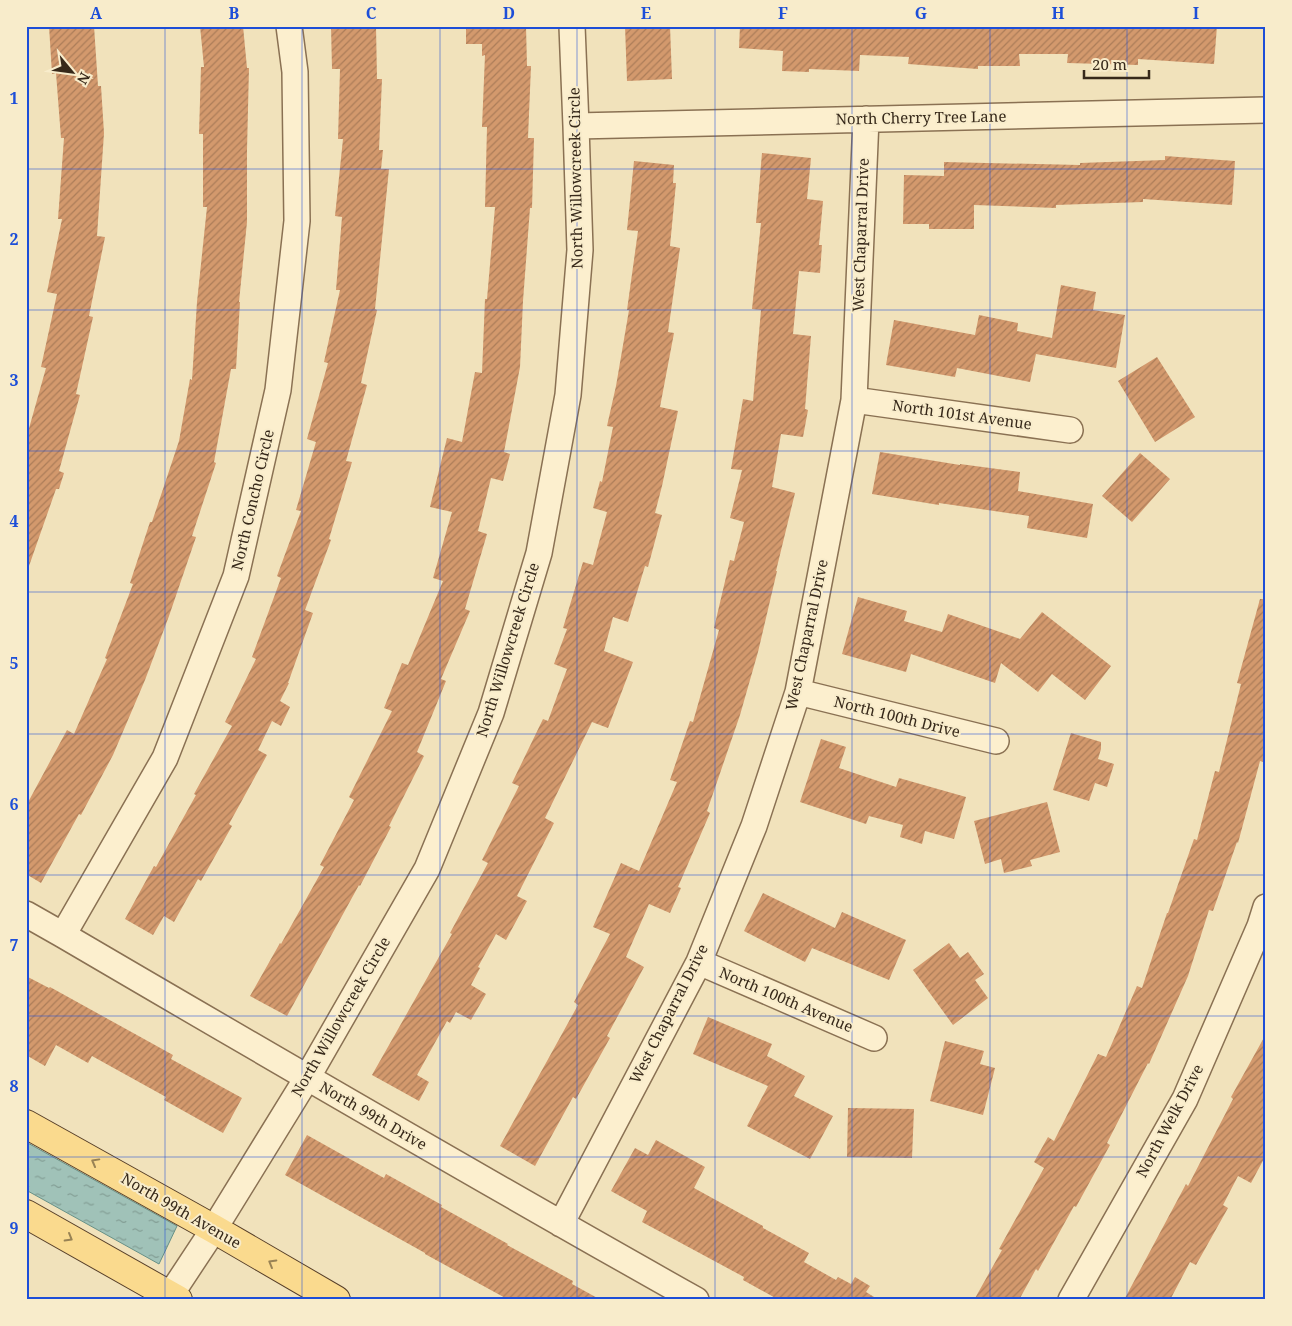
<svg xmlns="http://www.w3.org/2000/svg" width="1292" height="1326" font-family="'Noto Serif',serif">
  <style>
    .water { fill: url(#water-ripples); stroke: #679086 }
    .building { fill: url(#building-hatch) }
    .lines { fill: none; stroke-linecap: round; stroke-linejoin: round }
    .minor-casing { stroke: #8a7153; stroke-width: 28 }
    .major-casing { stroke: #573f29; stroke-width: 30 }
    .minor { stroke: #fcefce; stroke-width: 25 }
    .major { stroke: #fada8e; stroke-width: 28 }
    .oneway { stroke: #988254 }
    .grid { fill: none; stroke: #1d4ed8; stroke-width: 1; stroke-opacity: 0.55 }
    .labels { text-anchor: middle; stroke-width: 4; stroke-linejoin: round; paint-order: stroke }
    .street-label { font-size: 15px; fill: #37291a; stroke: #f8eccb }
    .neatline { fill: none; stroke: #1d4ed8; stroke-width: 2 }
    .grid-label { font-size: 16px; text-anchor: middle; font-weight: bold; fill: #1d4ed8 }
  </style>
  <defs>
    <pattern id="water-ripples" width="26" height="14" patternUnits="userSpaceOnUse" patternTransform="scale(1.25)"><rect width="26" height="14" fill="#a0c2b8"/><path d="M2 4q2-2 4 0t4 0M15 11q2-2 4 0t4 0" fill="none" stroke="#839e95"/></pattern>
    <pattern id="building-hatch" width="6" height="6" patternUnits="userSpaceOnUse" patternTransform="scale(1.25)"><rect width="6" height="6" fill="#d3996d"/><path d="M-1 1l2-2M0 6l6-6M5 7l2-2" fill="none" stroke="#ac7d59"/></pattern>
  </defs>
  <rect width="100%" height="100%" fill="#f1e2bb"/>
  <path class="water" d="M26,1142L177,1226L159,1264L26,1190Z"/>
  <path class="building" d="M49,26H94L98,86H101L104,133L97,236L105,237L89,316L93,317L76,394L80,395L59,471L64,473L59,489H56L29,566L26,565V439L46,368L41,367L57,294L47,292L62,219H58L64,138H61L56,73L52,74Z
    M200,26H243L247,68H249L247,150V222L239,302H240L236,369H231L214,462L216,463L192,536L196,537L169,616L145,680L113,755L81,815L79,814L41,883L26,874V806L67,730L74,734L107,659L105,658L133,584L130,583L150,522H152L179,441L190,379L192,380L197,302L207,207H203V134H199L201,67H204Z
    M331,26H376L377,79H382L379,150H383L381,169H389L375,309L377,310L361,383L367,385L346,461L352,462L329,539L331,540L305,610L313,613L288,683H289L280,701L290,707L281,726L272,721L258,750L267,755L229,824L232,826L201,881L198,879L174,922L164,916L153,935L125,919L154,866L156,867L196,795L194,794L232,726L225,722L256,659L252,657L281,578L277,576L301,511L296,510L316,442L307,439L328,363L324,362L340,290H336L342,217L335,216L343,139H338L340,69H332Z
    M466,26H526L527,66H531L528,138H534L532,208H530L523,301L520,367L504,452L510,454L503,481L491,478L478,531L487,534L465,609L470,611L441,679L446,681L417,752L424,756L389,826L391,827L360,886L359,885L287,1016L250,996L280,943L281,944L324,867L320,865L354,800L349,797L392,711L384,708L402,663L408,665L443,581L433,578L452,512L430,507L447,438L462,442L475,372L482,373L485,299H487L495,207H485L487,127H482L485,55L482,56V44H466Z
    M625,26H670L672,79L627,81Z
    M740,26H1217L1214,64L1138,59V65L1067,63L1068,54H1019L1020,66H978V69L908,64L909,57L860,55L859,71L809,69V72L782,71L783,51L739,48Z
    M762,153L811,158L807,199L823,201L819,245H822L820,273L799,271L793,334L811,336L805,409L808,410L803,437L781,434L772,487L795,493L776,571H777L758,652L740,715L707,811L710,813L678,887L681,888L670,913L649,904L626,957L644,967L607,1036L610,1038L576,1099L573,1097L535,1166L500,1146L578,1005L574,1002L610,934L593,927L621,863L639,871L677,782L670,780L690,721L693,722L719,630L714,628L730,560L734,561L744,522L730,518L742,470L731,469L743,399L753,401L761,310L752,309L761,223H756Z
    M1165,156L1235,161L1232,205L1143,199V202L1056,205V208L974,205V229H929V224H903L904,175L944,176V162L1080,165V163L1165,160Z
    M634,161L674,165L673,183H676L670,246L680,248L668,332L674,333L660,407L678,411L662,486L655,513L662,515L648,567L645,566L628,622L613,617L604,651L633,662L608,728L592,722L545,818L554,823L517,896L527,901L506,940L496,934L478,967L480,968L471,985L486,994L471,1020L456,1012L450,1023L447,1021L417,1075L429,1082L419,1101L372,1075L452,934L450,933L488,863L482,860L519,786L512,783L543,719L548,721L567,669L554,664L567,629L563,628L583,562L593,565L607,512L593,508L600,481L602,482L613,427L607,426L616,386L629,310H627L638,231L627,230Z
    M1061,285L1096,292L1093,310L1125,315L1116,368L1036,354L1030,382L957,368L955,377L886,365L894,320L975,335L979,315L1018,323L1017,331L1052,338Z
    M1157,357L1195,417L1155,442L1118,381Z
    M880,452L960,465V464L1020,472L1018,491L1093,504L1087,538L1027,528L1029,516L939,503V505L872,494Z
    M1140,453L1170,479L1132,522L1102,496Z
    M858,597L907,611L904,621L942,632L948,614L1020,639L1042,612L1111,666L1085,700L1052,674L1038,692L1001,663L995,683L911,654L906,672L842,654Z
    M1260,599H1266V752L1263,762L1260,761L1238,843L1237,842L1213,911L1209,910L1188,976L1149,1064L1148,1063L1107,1143L1110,1145L1076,1207L1074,1206L1038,1271L1036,1269L1019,1300H974L1002,1250L999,1249L1044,1168L1034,1162L1048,1137L1054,1141L1098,1054L1106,1057L1137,986L1142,988L1167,913H1168L1194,839L1197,840L1215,771L1219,772L1241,684L1237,683Z
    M1071,733L1101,742V749L1098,759L1114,764L1107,787L1095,783L1089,801L1053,790Z
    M821,739L846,747L839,768L896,787L899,778L966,797L954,839L925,831L922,844L900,837L903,825L869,816L866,824L800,802Z
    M1047,802L1060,852L1030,860L1032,866L1004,873L1001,859L985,864L974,821Z
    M763,893L835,928L842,912L906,940L889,980L812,948L805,962L744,931Z
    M949,943L960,958L968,952L984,974L975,980L988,998L953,1025L913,970Z
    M26,976L49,988L50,987L173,1055L171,1059L242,1098L223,1133L164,1100L166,1097L92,1056L88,1063L56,1045L45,1066L26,1055Z
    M708,1017L772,1044L767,1056L805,1076L794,1096L833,1116L810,1159L747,1126L768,1086L693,1054Z
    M1266,1034V1155L1251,1183L1238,1176L1223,1205L1228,1208L1196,1265L1190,1262L1170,1300H1124L1186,1184L1188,1186L1233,1099L1231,1097Z
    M945,1041L984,1051L980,1064L995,1068L983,1115L930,1101Z
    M848,1108L914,1109L912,1158L847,1157Z
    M307,1135L384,1178L386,1174L442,1205L441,1207L508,1244L507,1245L573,1281L572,1284L601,1300H509L425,1254V1253L285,1175Z
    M656,1140L705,1167L694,1188L763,1226V1228L809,1253L804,1262L836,1280L838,1277L851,1284L855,1277L870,1286L866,1292L879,1300H779L743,1280L744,1277L642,1222L647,1211L611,1191L635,1148L648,1155Z"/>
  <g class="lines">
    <defs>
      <path id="minor" d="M576,126L1266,110
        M854,400L1070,430
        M798,692L996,741
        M26,914L63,935C273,1058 484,1181 696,1300
        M63,935L165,758L236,576L278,390L297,221L295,72L289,26
        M699,962L874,1038
        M561,1224L699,962L754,826L798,692L854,400L866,119
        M167,1300L214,1229L307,1078L427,869L491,713L539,553L568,395L580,250L576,126L572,26
        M1071,1300L1185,1099L1260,926L1266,907"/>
      <path id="major" d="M26,1124L214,1229L336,1300
        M26,1214L178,1300"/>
    </defs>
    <use href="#minor" class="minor-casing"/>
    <use href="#major" class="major-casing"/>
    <use href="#minor" class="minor"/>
    <use href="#major" class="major"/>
  </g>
  <defs><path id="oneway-chevron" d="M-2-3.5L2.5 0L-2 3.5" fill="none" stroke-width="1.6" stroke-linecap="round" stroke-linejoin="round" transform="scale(1.25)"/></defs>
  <g class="oneway">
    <use href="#oneway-chevron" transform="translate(95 1162) rotate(-151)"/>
    <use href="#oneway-chevron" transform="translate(69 1238) rotate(30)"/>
    <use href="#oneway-chevron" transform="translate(272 1263) rotate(-150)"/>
  </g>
  <path class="grid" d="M165,26V1300M302,26V1300M440,26V1300M577,26V1300M715,26V1300M852,26V1300M990,26V1300M1127,26V1300M26,169H1266M26,310H1266M26,451H1266M26,592H1266M26,734H1266M26,875H1266M26,1016H1266M26,1157H1266"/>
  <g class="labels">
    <g class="street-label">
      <text transform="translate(921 118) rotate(-1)" y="5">North Cherry Tree Lane</text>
      <text transform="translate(576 178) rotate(-91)" y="5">North Willowcreek Circle</text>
      <text transform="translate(861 235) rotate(-88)" y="5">West Chaparral Drive</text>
      <text transform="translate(962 415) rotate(8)" y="5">North 101st Avenue</text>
      <text transform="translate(253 500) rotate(-77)" y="5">North Concho Circle</text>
      <text transform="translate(807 635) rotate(-78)" y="5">West Chaparral Drive</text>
      <text transform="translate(508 650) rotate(-73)" y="5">North Willowcreek Circle</text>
      <text transform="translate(897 717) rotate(14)" y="5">North 100th Drive</text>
      <text transform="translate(786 1000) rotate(23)" y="5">North 100th Avenue</text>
      <text transform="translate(669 1014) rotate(-63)" y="5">West Chaparral Drive</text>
      <text transform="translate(341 1017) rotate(-60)" y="5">North Willowcreek Circle</text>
      <text transform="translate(373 1116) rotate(30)" y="5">North 99th Drive</text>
      <text transform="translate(1170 1121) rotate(-62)" y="5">North Welk Drive</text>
      <text transform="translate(181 1211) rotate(30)" y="5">North 99th Avenue</text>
    </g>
  </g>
  <rect width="1292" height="1326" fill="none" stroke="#f8eccb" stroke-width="55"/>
  <g transform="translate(72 72) rotate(119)" stroke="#f8eccb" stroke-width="4" paint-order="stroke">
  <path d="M0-4L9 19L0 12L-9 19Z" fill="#37291a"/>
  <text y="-8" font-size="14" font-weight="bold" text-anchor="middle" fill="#37291a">N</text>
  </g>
  <path d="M1084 70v8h65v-8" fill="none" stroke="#37291a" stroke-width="2.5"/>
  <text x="1092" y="70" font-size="15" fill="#37291a" stroke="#f8eccb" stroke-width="4" paint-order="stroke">20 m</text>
  <rect x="28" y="28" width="1236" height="1270" class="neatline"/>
  <g class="grid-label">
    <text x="96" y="19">A</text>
    <text x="234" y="19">B</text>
    <text x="371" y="19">C</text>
    <text x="509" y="19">D</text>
    <text x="646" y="19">E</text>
    <text x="783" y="19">F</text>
    <text x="921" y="19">G</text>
    <text x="1058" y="19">H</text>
    <text x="1196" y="19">I</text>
    <text x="14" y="104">1</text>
    <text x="14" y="245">2</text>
    <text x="14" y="386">3</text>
    <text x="14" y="527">4</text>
    <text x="14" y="669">5</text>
    <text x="14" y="810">6</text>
    <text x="14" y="951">7</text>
    <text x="14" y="1092">8</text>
    <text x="14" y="1234">9</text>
  </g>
</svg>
